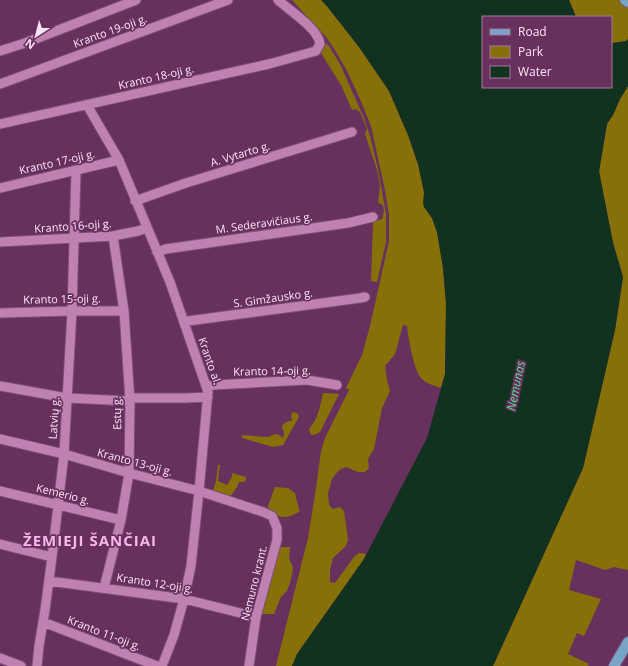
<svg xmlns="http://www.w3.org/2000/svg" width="628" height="666" font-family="'Open Sans',sans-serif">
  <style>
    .green { fill: #877008 }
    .water { fill: #11321e }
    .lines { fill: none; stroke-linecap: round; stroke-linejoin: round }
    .minor-casing { stroke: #7c4f75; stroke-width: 11 }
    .major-casing { stroke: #7c4f75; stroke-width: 12 }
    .minor { stroke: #be81b2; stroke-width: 9 }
    .major { stroke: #78a4c6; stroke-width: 10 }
    .labels { text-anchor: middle; stroke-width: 3.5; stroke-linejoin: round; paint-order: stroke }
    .street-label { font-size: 11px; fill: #fee3f7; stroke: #67305d }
    .water-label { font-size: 12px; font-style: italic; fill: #57dd8d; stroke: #67305d }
    .district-label { font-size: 15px; font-weight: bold; letter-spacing: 1px; fill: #f8b7ea; stroke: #67305d }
  </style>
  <rect width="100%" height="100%" fill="#67305d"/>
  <path class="green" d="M292,0H321L326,5L359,47L389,91L408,135L418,164L424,192V207L432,218L437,232L443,268L446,303L445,374L441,388C435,386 425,383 421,378C414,371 408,336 407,326L403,325L395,354L385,366L387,380L390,391L382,408L374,449L368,459L369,468L365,472H358L346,467L339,470L332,479L328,493L329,505L333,509L340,507L344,511L348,540L346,546L333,558L330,570V582L335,583L354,557L359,553L366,554L364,559L297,654L292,666H276L308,538L316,488L321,451L325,438L349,390L346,388L362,355L370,326L389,241V215L385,190L371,126L360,99L347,71L335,50L327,38Z
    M569,0H628V55L611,87V17H576Z
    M327,43L340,64L364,118L370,136L378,169L386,214V242L377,282L371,281L373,222L382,219C384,213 386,204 378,203L380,186L377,170L365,134L367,129L360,112L356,109L352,110L341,85L321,53Z
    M628,86V570L614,567L605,570L576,560L569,590L601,599L584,636L577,633L568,654L589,664L588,666H493L583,468L615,330L623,277L613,243L599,172L607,124L613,115L620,99Z
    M323,393L339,394L320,432L314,435H311L309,429C318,419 320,407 323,393Z
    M294,412L298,414L299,417L283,445L273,447L242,438V435L268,437L275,434L279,435L283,438L284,433L282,427L283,424L289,421H292L291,416L292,413Z
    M218,465H220L218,481L227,485L232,477V473L246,477V480L244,482H239L237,487L230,497L212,494L216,481Z
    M275,487L288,488L295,493L298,506L300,511C287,519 281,519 269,511L268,506Z
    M280,547H290L289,558L293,568L291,580L287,591L281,597L274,614H259L273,564Z"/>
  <path class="water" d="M321,0H569L576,17H483V87H611V43L626,41L628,39V86L620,99L613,115L607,124L599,171L613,243L623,277L615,330L583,468L493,666H292L297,654L364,559L427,438L445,374L446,303L443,268L437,232L432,218L424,207L423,203L424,192L418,164L408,135L389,91L359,47L326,5Z"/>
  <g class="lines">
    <defs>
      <path id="minor" d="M0,51L25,43L136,0
        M0,84L228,0
        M87,105L119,160L170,282L206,386L208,392L199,491L191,566L184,599L174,635L162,666
        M0,124L269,64L316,51L320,44C318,28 290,11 278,0
        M0,188L119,160
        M135,201L186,183L352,132
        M0,242L113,236L138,231L147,228
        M157,252L166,249L348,223L373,217
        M0,313L72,311H124
        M184,322L188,321L360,298L365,297
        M0,386L67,398L130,401
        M206,386L214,385L307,380L337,385
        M130,398H186L208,397
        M0,439L64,454L129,473L199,491L263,512L272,516L277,528V540L256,617L249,666
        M0,491L121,520
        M0,544L52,557
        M49,581L184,599L256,617
        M104,588L121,520L129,473L130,401L124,311L113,236
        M43,622L157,666
        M0,658L21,666
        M37,666L39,646L45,610L52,557L64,454L72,311L76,171"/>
      <path id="major" d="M625,0L628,2
        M614,666L628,642"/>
    </defs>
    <use href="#minor" class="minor-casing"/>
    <use href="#major" class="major-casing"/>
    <use href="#minor" class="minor"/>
    <use href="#major" class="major"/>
  </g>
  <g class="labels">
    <g class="street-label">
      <text transform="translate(110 31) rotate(-20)" y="4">Kranto 19-oji g.</text>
      <text transform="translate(156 77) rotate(-13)" y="4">Kranto 18-oji g.</text>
      <text transform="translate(240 154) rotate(-17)" y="4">A. Vytarto g.</text>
      <text transform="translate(57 162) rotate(-13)" y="4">Kranto 17-oji g.</text>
      <text transform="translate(264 223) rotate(-8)" y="4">M. Sederavičiaus g.</text>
      <text transform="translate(73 226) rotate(-4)" y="4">Kranto 16-oji g.</text>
      <text transform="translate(273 298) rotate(-8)" y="4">S. Gimžausko g.</text>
      <text transform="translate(62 299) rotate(-1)" y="4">Kranto 15-oji g.</text>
      <text transform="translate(210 361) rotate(71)" y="4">Kranto al.</text>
      <text transform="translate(272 371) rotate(-1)" y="4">Kranto 14-oji g.</text>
      <text transform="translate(117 413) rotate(-91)" y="4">Estų g.</text>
      <text transform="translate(54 418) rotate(-86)" y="4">Latvių g.</text>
      <text transform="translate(135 462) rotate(15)" y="4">Kranto 13-oji g.</text>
      <text transform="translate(63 494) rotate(14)" y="4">Kemerio g.</text>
      <text transform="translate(155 583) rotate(9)" y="4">Kranto 12-oji g.</text>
      <text transform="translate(254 583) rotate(-76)" y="4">Nemuno krant.</text>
      <text transform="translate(104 633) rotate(21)" y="4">Kranto 11-oji g.</text>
    </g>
    <g class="water-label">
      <text transform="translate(516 386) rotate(-78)" y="4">Nemunas</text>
    </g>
    <g class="district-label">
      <text x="90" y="546">ŽEMIEJI ŠANČIAI</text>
    </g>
  </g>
  <rect x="482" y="16" width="130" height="72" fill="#67305d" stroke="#a3789b"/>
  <rect x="490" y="29" width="20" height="6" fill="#78a4c6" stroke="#a3789b"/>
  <text x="518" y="36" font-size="12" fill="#fee3f7">Road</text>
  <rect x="490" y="46" width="20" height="12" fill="#877008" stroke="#a3789b"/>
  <text x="518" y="56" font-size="12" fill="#fee3f7">Park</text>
  <rect x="490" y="66" width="20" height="12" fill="#11321e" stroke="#a3789b"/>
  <text x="518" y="76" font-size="12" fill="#fee3f7">Water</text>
  <g transform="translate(36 36) rotate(216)" stroke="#67305d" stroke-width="3" paint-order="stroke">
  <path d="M0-3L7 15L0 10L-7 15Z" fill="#fee3f7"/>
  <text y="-6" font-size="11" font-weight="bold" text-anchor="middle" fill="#fee3f7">N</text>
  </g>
</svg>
